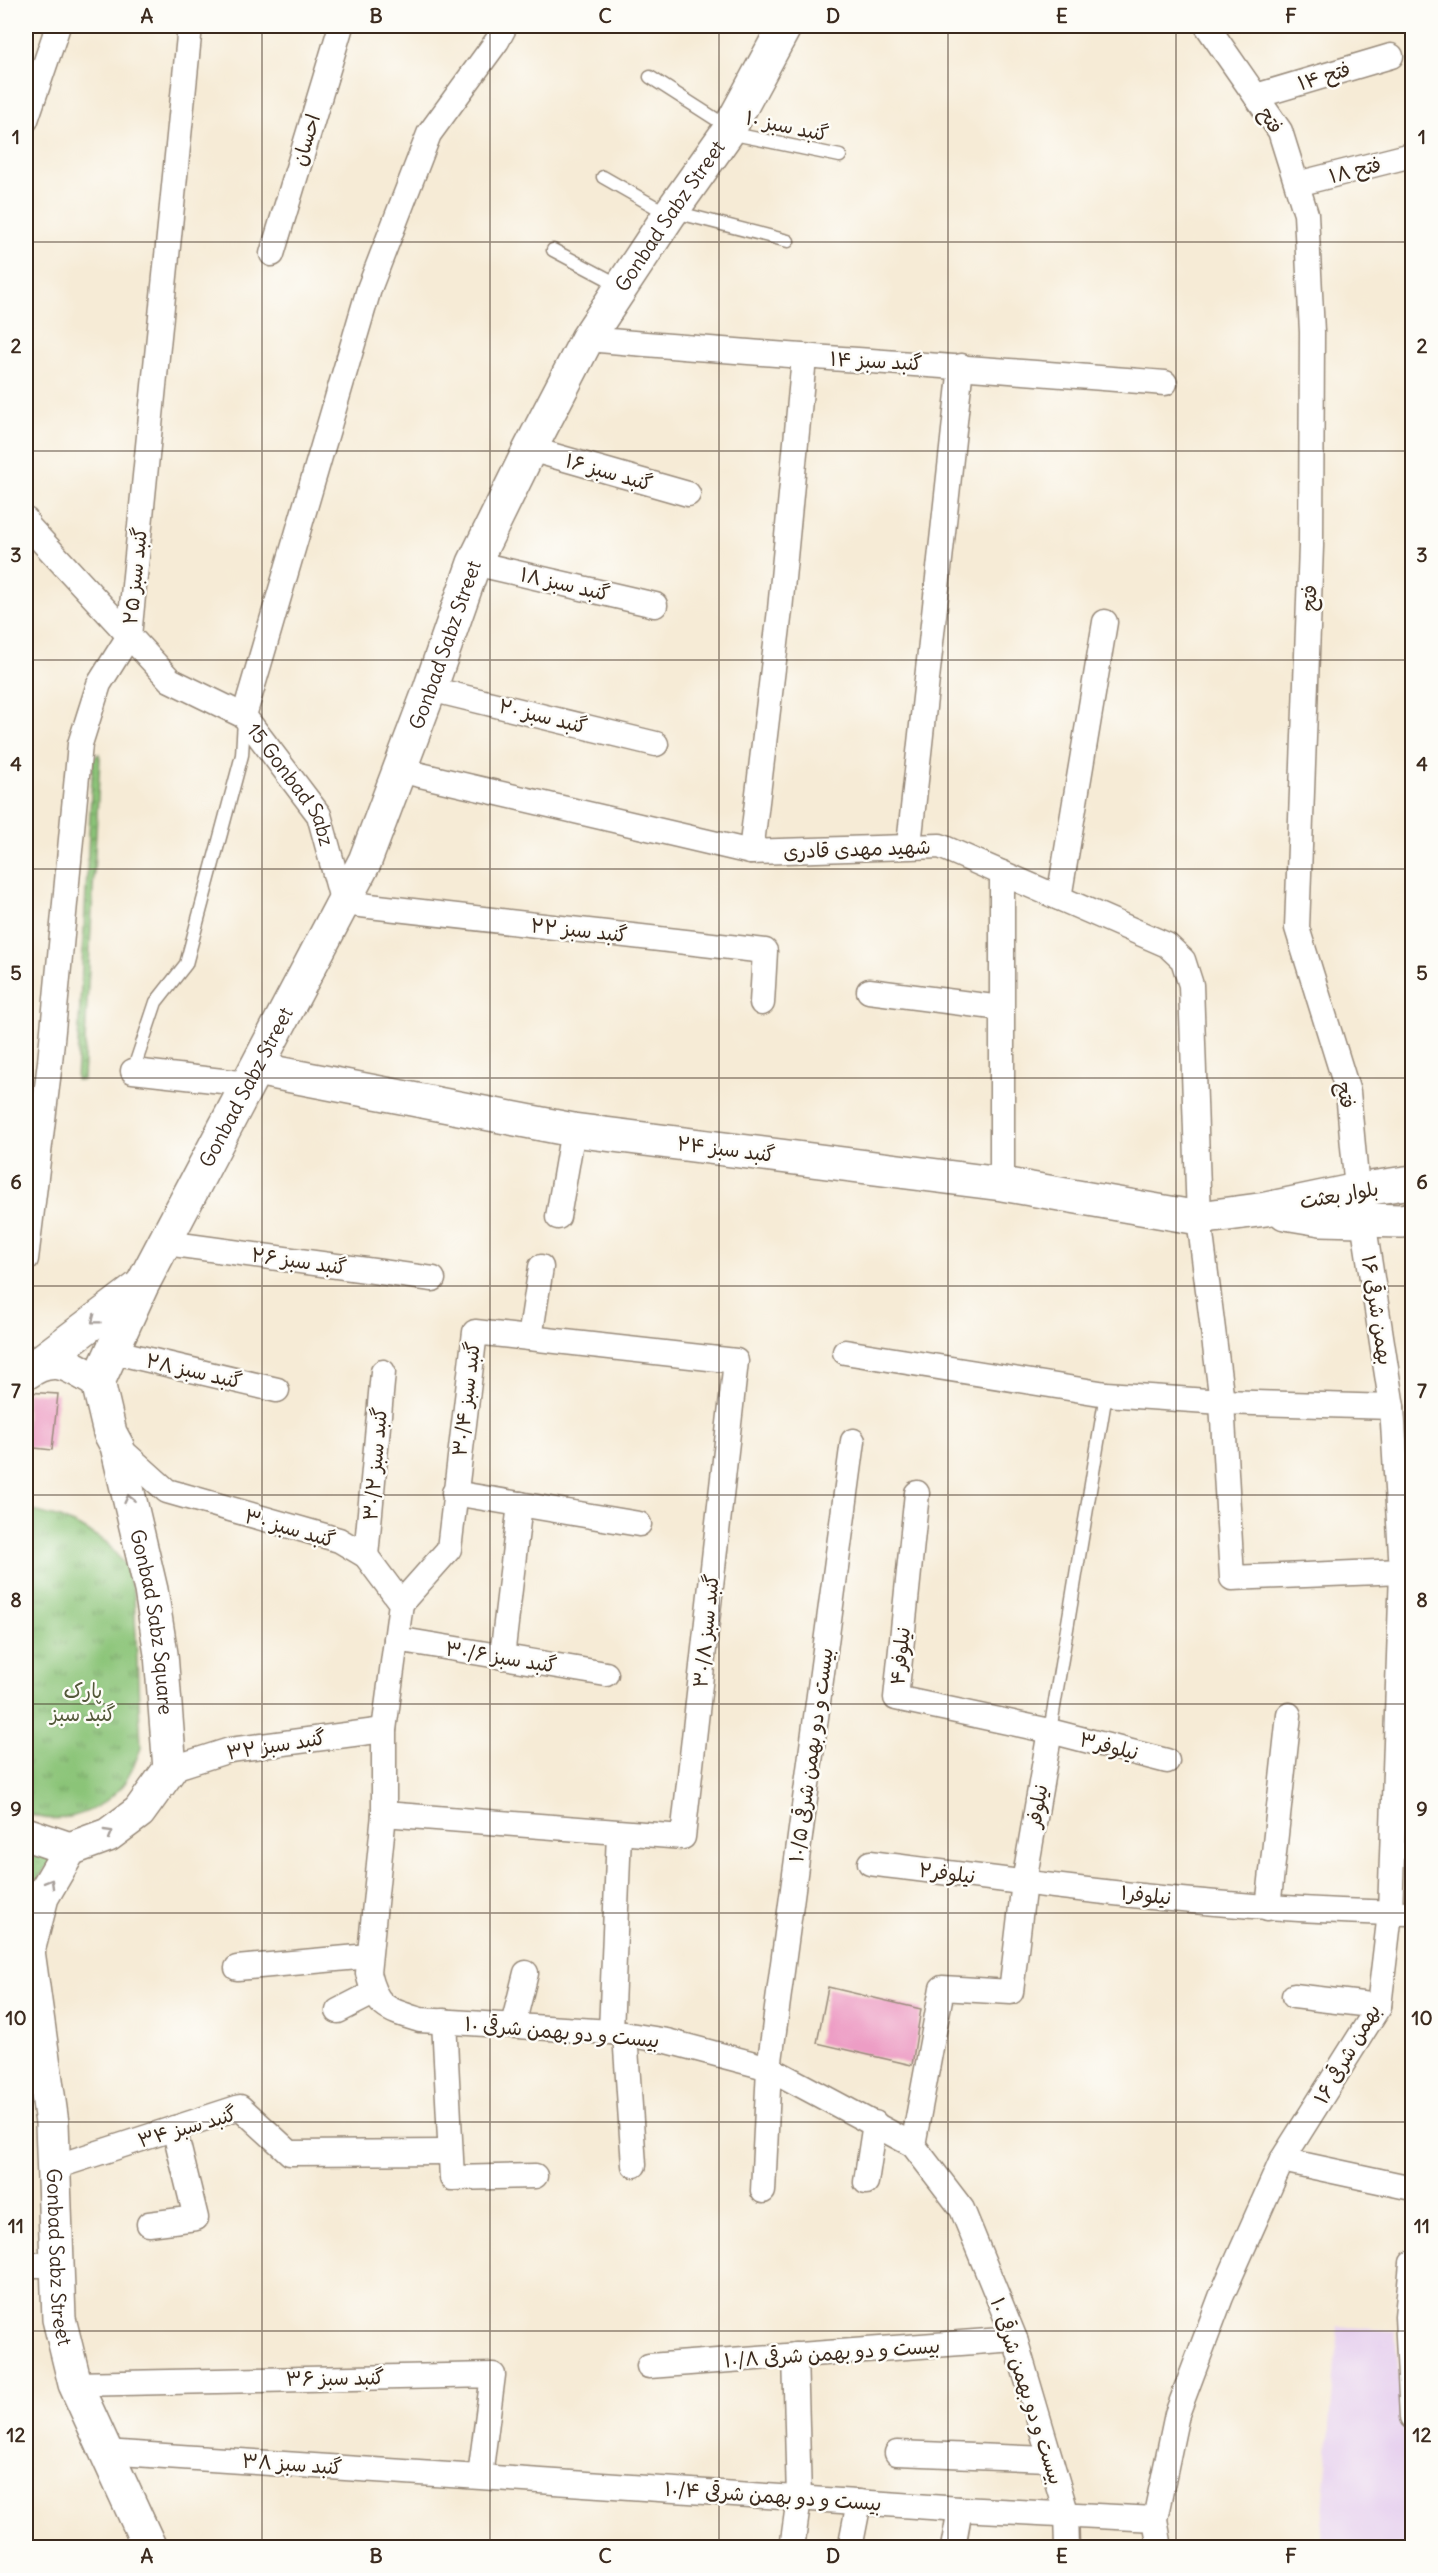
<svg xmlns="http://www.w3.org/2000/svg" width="1438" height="2573" font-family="Delius,'Playpen Sans Arabic',sans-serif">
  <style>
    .built { fill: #e7d2ef }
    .grass { fill: url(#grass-dots); stroke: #63774b; stroke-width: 1.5 }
    .park { fill: url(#park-tufts); stroke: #63774b; stroke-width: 1.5 }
    .building { fill: #ed9dc5 }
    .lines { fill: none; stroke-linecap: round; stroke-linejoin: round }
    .lane-casing { stroke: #988a7a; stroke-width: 15 }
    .street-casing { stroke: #988a7a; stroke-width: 27 }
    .secondary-casing { stroke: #988a7a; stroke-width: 36 }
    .lane { stroke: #fff; stroke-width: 12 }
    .street { stroke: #fff; stroke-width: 24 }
    .secondary { stroke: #fff; stroke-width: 33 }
    .oneway { stroke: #a79f9a }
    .grid { fill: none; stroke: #3b2a1e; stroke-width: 1.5; stroke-opacity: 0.55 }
    .labels { text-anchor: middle; stroke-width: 5; stroke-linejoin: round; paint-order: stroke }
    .street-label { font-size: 20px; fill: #3b2a1e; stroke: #fdfcf7 }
    .park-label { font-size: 20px; fill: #535839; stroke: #fdfcf7 }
    .neatline { fill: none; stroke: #3b2a1e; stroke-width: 2 }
    .grid-label { font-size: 20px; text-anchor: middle; font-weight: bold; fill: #3b2a1e }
  </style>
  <defs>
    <pattern id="grass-dots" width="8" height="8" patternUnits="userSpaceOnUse" patternTransform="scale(1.5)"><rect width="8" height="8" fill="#8bc478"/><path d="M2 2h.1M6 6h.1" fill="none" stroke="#739f62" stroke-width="1.8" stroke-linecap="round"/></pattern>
    <pattern id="park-tufts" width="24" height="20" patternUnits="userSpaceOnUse" patternTransform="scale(1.5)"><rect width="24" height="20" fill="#8bc478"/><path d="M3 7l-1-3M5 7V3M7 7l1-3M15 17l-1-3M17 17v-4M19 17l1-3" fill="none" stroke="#739f62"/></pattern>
  </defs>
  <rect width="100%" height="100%" fill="#fdfcf7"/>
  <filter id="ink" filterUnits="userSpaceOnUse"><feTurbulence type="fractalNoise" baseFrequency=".0167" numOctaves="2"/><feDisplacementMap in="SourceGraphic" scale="12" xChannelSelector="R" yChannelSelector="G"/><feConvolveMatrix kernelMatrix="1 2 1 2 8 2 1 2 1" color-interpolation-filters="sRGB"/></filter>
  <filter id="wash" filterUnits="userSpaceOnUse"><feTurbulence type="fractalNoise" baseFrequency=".008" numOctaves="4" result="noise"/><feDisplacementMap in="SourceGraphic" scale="24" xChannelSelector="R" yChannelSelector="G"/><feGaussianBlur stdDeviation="1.35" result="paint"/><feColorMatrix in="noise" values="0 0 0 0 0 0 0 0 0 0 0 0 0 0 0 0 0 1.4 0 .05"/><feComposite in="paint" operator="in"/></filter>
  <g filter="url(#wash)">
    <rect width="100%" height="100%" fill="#f6ebd6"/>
    <path class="built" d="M1338,2326L1395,2331L1412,2516V2547H1382L1321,2539Z"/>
    <path class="grass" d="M99,754L100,758L83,1080H76L93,758Z
      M26,1850H60L31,1888L26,1866Z"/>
    <path class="park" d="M26,1509L60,1518L84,1529L106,1542L125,1565L134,1594L141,1748C135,1762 130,1778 119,1789C97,1813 56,1828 26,1812Z"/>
    <g id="blocks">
      <path class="building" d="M26,1392L58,1394L52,1450L26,1447Z
        M828,1987L921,2009L912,2065L817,2043Z"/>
    </g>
  </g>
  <g filter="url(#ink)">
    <use href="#blocks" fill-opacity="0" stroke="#988a7a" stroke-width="1.5"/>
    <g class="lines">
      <defs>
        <path id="lane" d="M650,77L728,127
          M729,133L840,156
          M603,177L668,214
          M675,212L788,241
          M553,250L621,286
          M133,1071L156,1002L186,964L242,755L244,720
          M1050,1731L1106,1394"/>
        <g id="street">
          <path d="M1207,26L1280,131L1306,214L1312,332L1311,546L1297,928L1348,1092L1357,1190"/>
          <path d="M1256,96L1391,56"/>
          <path d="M26,120L58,26"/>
          <path d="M1297,184L1412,155"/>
          <path d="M272,254L341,26"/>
          <path d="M587,339C780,356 973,367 1165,383"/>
          <path d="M530,449L688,494"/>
          <path id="s1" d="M26,520L29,527L170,680L244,716L319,815L343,903L765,951L762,1003"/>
          <path d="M474,563L655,605"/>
          <path d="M430,689L656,744"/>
          <path d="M244,716L369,289L429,134L497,41L505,26"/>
          <path d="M399,770L751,852L940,846L1167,945L1183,960L1191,985L1199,1218L1222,1402L1232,1578L1402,1571"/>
          <path d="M909,845L961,366"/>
          <path d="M751,852L780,610L804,358"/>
          <path d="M1002,873V1184"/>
          <path d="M1059,898L1105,622"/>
          <path d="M869,991L1001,1008"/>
          <path d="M133,1071L249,1084"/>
          <path d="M558,1217L573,1130"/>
          <path d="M166,1243L433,1279"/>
          <path d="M26,1259L50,1062L80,744L99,684L129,636L190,26"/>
          <path d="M530,1338L541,1267"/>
          <path d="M111,1351L277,1390"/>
          <path d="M845,1352L1106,1394L1222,1402L1392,1407"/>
          <path d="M117,1446L167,1491L339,1540L366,1556L401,1603L384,1730V1814L368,1973C376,2008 388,2010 420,2020L611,2032L667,2041L769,2068L913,2145L962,2209L1015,2339L1066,2512L1067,2548"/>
          <path d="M454,1493L639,1524"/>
          <path d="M917,1493L896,1698L1050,1731L1167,1761"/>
          <path d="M366,1556L383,1372"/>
          <path d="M396,1639L606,1674"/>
          <path d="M502,1657L520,1504"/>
          <path d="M170,1769L230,1750L384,1730"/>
          <path d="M384,1814L683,1837L736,1361L475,1332L449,1549L401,1603"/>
          <path d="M870,1863C1050,1886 1231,1911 1412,1913"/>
          <path d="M1268,1908L1289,1715"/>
          <path d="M237,1968L369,1956"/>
          <path d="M1294,1996L1379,2006"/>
          <path d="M338,2011L373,1993"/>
          <path d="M444,2021L452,2178L535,2176"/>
          <path d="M513,2025L526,1973"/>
          <path d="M611,2032L619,1833"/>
          <path d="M625,2034L634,2165"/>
          <path d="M913,2145L942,1988L1011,1992L1024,1882L1050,1731"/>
          <path d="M1282,2160L1412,2188"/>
          <path d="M55,2167L240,2107L290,2153L449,2152"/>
          <path d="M866,2182L875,2123"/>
          <path d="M763,2191L769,2068L853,1441"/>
          <path d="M149,2224L196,2218L174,2128"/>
          <path d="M1412,2263L1407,2316L1412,2417"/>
          <path d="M26,2265H57"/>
          <path d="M649,2366L1015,2339"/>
          <path d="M75,2384L493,2375L480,2476"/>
          <path d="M105,2452L960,2509L1155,2519"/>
          <path d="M897,2453L1050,2459"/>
          <path d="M792,2548L799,2498L795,2355"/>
          <path d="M850,2548L859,2502"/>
          <path d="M953,2548L960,2509"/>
          <path d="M1160,2548L1155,2519L1177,2414L1221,2297L1282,2160L1379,2006L1390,1913L1402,1571L1392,1407L1363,1220"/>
        </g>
        <g id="secondary">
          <path d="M256,1069L573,1130L1002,1184L1199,1218L1266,1209L1357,1190L1412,1182"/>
          <path d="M1285,1213L1321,1219L1401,1221L1412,1219"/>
          <path d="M39,1363L138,1288"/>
          <path id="s2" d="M26,1373C55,1352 70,1366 98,1382L110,1433L117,1446L151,1590L161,1654L170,1769L139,1812L108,1835L70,1849L26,1834"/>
          <path id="s3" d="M98,1382L142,1285L365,861L430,689L474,563L530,449L587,339L669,215L727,133L785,26"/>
          <path d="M26,1945L28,1951L42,1897L70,1849"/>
          <path id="s4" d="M28,1951L52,2123L59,2319L75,2384L150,2548"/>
        </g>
      </defs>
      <use href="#lane" class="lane-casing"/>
      <use href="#street" class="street-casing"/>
      <use href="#secondary" class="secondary-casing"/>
      <use href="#lane" class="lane"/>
      <use href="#street" class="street"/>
      <use href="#secondary" class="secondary"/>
    </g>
    <defs><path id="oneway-chevron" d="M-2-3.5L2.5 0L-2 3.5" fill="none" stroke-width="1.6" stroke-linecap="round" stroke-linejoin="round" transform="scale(1.5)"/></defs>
    <g class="oneway">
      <use href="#oneway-chevron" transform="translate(95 1320) rotate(143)"/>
      <use href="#oneway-chevron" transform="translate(129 1499) rotate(-103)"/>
      <use href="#oneway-chevron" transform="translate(109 1833) rotate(-30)"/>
      <use href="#oneway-chevron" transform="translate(50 1883) rotate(-60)"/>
    </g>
  </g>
  <path class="grid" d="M262,26V2548M490,26V2548M719,26V2548M948,26V2548M1176,26V2548M26,242H1412M26,451H1412M26,660H1412M26,869H1412M26,1078H1412M26,1286H1412M26,1495H1412M26,1704H1412M26,1913H1412M26,2122H1412M26,2331H1412"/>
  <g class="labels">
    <g class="street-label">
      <text transform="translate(1324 76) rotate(-17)" y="7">فتح ۱۴</text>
      <text transform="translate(1271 120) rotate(59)" y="7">فتح</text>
      <text transform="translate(787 126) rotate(12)" y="7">گنبد سبز ۱۰</text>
      <text transform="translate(306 140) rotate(-73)" y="7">احسان</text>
      <text transform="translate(1355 170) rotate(-14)" y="7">فتح ۱۸</text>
      <text dy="7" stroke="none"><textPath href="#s3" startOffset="1302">Gonbad Sabz Street</textPath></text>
      <text transform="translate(876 361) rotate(3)" y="7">گنبد سبز ۱۴</text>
      <text transform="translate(609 472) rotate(16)" y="7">گنبد سبز ۱۶</text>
      <text transform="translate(135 576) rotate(-84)" y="7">گنبد سبز ۲۵</text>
      <text transform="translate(565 584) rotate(13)" y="7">گنبد سبز ۱۸</text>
      <text transform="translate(1309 598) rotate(-88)" y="7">فتح</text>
      <text dy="7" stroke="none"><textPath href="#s3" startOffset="816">Gonbad Sabz Street</textPath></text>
      <text transform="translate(543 716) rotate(14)" y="7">گنبد سبز ۲۰</text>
      <text dy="7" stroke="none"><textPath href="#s1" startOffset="382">15 Gonbad Sabz</textPath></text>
      <text transform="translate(857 849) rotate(-2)" y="7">شهید مهدی قادری</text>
      <text transform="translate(579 930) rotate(6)" y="7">گنبد سبز ۲۲</text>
      <text dy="7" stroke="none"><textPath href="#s3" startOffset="330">Gonbad Sabz Street</textPath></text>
      <text transform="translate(1346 1095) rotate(79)" y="7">فتح</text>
      <text transform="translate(726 1149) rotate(7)" y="7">گنبد سبز ۲۴</text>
      <text transform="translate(1339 1195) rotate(-10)" y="7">بلوار بعثت</text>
      <text transform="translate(299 1261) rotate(8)" y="7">گنبد سبز ۲۶</text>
      <text transform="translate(1377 1310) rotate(81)" y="7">بهمن شرقی ۱۶</text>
      <text transform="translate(194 1371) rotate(13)" y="7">گنبد سبز ۲۸</text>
      <text transform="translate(466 1399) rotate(-83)" y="7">گنبد سبز ۳۰/۴</text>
      <text transform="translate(375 1464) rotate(-85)" y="7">گنبد سبز ۳۰/۲</text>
      <text transform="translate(290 1528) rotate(16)" y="7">گنبد سبز ۳۰</text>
      <text dy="7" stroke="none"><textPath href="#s2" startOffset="326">Gonbad Sabz Square</textPath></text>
      <text transform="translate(706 1631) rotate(-84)" y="7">گنبد سبز ۳۰/۸</text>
      <text transform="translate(900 1656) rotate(-84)" y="7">نیلوفر۴</text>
      <text transform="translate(501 1657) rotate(9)" y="7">گنبد سبز ۳۰/۶</text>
      <text transform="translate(276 1745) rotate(-9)" y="7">گنبد سبز ۳۲</text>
      <text transform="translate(1109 1746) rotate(14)" y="7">نیلوفر۳</text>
      <text transform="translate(811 1755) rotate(-82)" y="7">بیست و دو بهمن شرقی ۱۰/۵</text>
      <text transform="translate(1037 1806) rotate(-80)" y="7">نیلوفر</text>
      <text transform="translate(947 1873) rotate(7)" y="7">نیلوفر۲</text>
      <text transform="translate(1146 1895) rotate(6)" y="7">نیلوفر۱</text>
      <text transform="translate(562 2032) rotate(5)" y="7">بیست و دو بهمن شرقی ۱۰</text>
      <text transform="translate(1347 2054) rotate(-60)" y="7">بهمن شرقی ۱۶</text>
      <text transform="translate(187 2127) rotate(-16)" y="7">گنبد سبز ۳۴</text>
      <text dy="7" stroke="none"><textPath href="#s4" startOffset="308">Gonbad Sabz Street</textPath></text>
      <text transform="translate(832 2353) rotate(-4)" y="7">بیست و دو بهمن شرقی ۱۰/۸</text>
      <text transform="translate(335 2378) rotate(-1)" y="7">گنبد سبز ۳۶</text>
      <text transform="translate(1027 2391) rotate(72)" y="7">بیست و دو بهمن شرقی ۱۰</text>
      <text transform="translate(292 2464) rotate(4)" y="7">گنبد سبز ۳۸</text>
      <text transform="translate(773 2496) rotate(4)" y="7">بیست و دو بهمن شرقی ۱۰/۴</text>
    </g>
    <g class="park-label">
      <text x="83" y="1698">پارک<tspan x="83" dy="23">گنبد سبز</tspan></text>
    </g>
  </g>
  <rect width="1438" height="2573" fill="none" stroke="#fdfcf7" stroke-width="66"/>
  <rect x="33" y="33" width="1372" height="2507" class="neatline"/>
  <g class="grid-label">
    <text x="147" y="23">A</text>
    <text x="376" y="23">B</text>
    <text x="605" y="23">C</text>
    <text x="833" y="23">D</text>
    <text x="1062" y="23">E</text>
    <text x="1291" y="23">F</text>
    <text x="16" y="144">1</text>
    <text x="1422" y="144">1</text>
    <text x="16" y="353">2</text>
    <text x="1422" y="353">2</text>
    <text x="16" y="562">3</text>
    <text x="1422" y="562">3</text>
    <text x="16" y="771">4</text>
    <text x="1422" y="771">4</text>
    <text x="16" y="980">5</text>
    <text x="1422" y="980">5</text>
    <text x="16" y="1189">6</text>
    <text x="1422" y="1189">6</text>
    <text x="16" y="1398">7</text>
    <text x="1422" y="1398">7</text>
    <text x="16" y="1607">8</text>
    <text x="1422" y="1607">8</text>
    <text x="16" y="1816">9</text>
    <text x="1422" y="1816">9</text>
    <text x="16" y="2025">10</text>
    <text x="1422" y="2025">10</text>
    <text x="16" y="2233">11</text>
    <text x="1422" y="2233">11</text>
    <text x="16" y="2442">12</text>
    <text x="1422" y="2442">12</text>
    <text x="147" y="2563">A</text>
    <text x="376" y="2563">B</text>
    <text x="605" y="2563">C</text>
    <text x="833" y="2563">D</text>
    <text x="1062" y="2563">E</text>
    <text x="1291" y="2563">F</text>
  </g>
</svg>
